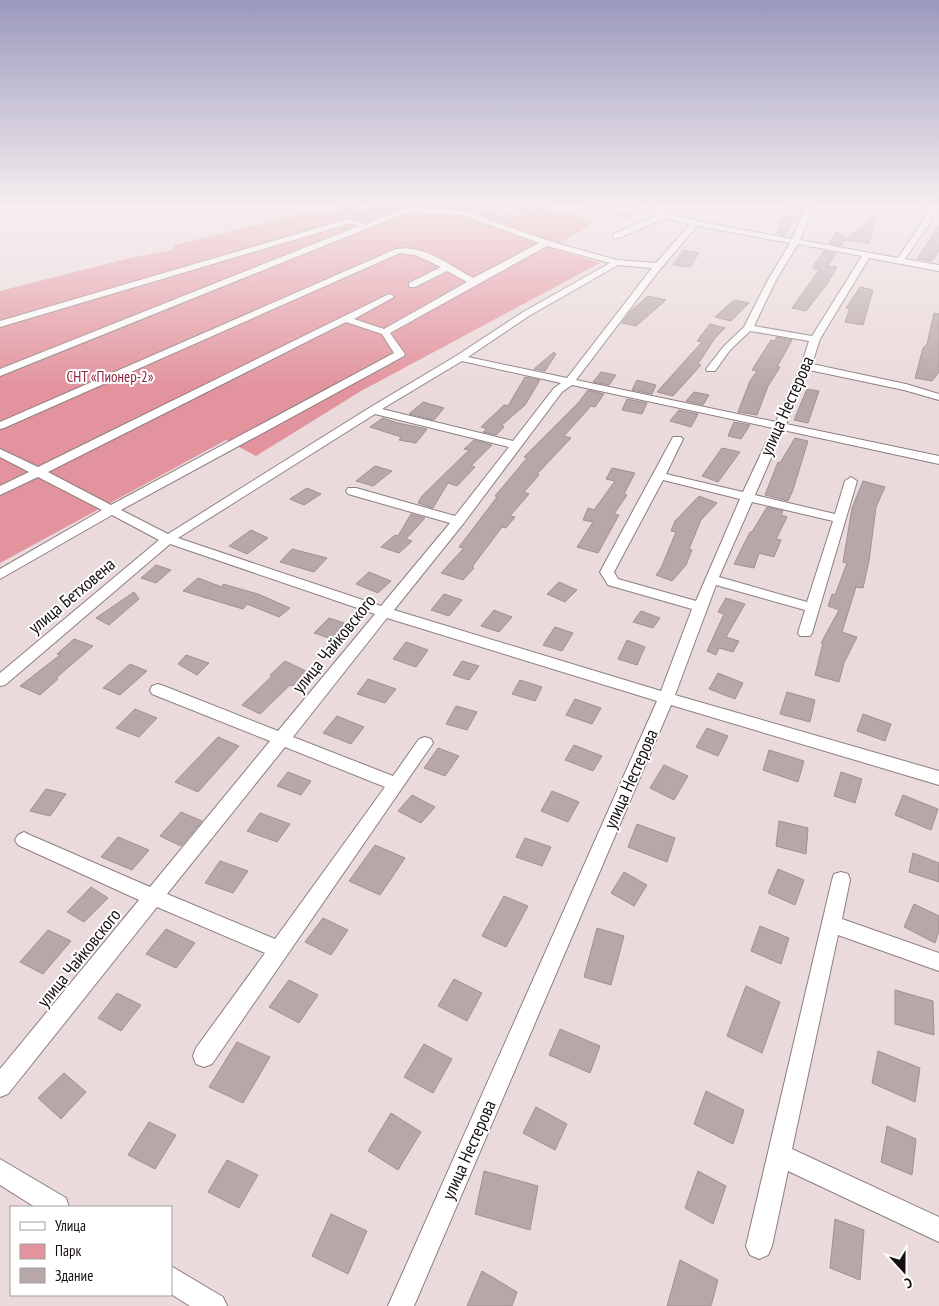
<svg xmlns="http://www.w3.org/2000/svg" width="939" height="1306" font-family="'PT Sans Narrow',sans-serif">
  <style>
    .green { fill: #e2939d }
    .building { fill: #b8a7a9; stroke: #a19192 }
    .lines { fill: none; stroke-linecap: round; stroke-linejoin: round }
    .street-casing { stroke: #8d7e7f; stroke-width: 2 }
    .street { fill: #fff; fill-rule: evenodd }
    .labels { text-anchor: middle; stroke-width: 4; stroke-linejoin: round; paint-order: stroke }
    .far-park-label { font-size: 15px; fill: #8f253e; stroke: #fff }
    .street-label { font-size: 18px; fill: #150f10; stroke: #fff }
  </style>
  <rect width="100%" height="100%" fill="#ebdadb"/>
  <path class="green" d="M348,205L362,210L379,205H539L596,221L551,248L600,263L361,391L256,456L226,440L0,563V291L126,259L171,250L175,245L315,210L320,213Z"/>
  <path class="building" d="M591,205H632L643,212L626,219L591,207Z
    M786,205H804L784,236L777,234Z
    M508,206L529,214L505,221L489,214Z
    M876,215L869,243L845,240Z
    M939,225V250L932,261L917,259Z
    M836,232L846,238L841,246L829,243Z
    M683,250L699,253L690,267L673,265Z
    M824,251L836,253L828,266L837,267L827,284L806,311L792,308L819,270L812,268Z
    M860,287L873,290L863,325L845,322L850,308H846Z
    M648,296L666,300L636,326L622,323L631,311Z
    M734,300L749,303L731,321L715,317Z
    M934,313L939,314V372L932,381L915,378L923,348L927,344Z
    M710,324L725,328L715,338L698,364L701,365L673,396L657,392L702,342L697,341Z
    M777,337L792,340L777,367H780L768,386L757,415L738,412L750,381L757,371L752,370L771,340L774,341Z
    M554,352L556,354L545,371L534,369Z
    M601,372L616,375L609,385L593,382Z
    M525,377L540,380L525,405L502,425L504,427L496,435L483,432L487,429L481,427L504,405L508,406Z
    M637,380L656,385L652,394L632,390Z
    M807,389L819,391L808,423L794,420Z
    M588,390L604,394L595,407L591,406L564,436L571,438L537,474L539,475L524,492L529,494L510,516L515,517L506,528L502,527L472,567L474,568L463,580L441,573L464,548L459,547L497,497L495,496L527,458L524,457L579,402Z
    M694,392L709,395L703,405L686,401Z
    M627,399L647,403L642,414L622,410Z
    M423,402L444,408L434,420L409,414Z
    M679,410L698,414L691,427L670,421Z
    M383,418L398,423L427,429L416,443L399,440L401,437L370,427Z
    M734,422L750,425L741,439L728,436Z
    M795,438L808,441L793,490L788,501L765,495L778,462L780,463Z
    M474,440L492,445L471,466L475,467L457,486L448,483L433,508L418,503L422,496L469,450L464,449Z
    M722,448L740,452L718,482L702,476Z
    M375,466L392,471L373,486L356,481Z
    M612,468L635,473L624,494L627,495L614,514L619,515L598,553L577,547L593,522L583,520L588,508L594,510L615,481L606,479Z
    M863,481L885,487L876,507L869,561L863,588L856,587L842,632L857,637L844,663L839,682L815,675L823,643H821L839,610L828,606L832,594L835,595L847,563L843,562L852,508Z
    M307,488L321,494L304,505L290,499Z
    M699,496L717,503L701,520L689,549L692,550L686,565L672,581L656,575L661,568L676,532L671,531L675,521Z
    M767,507L783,511L781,515L787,517L776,539L781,540L774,557L759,553L754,568L734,564L750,532H752Z
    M411,514L425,518L406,539L412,541L399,553L381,547L395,535L398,536Z
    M251,530L268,538L247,554L229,546Z
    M292,549L327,558L314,572L280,562Z
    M156,565L171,570L156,583L141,578Z
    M369,572L391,581L378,593L356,584Z
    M198,578L222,587L223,584L258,594L290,608L279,617L247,604L243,609L183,591Z
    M559,582L577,590L565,602L547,594Z
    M134,592L139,599L109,625L96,618Z
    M444,594L462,600L449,616L431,610Z
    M726,598L745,604L726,637L739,641L733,652L719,648L716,655L707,651L724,614L718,612Z
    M494,610L512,617L499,632L481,626Z
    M641,611L660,618L653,628L633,622Z
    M329,618L347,624L332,639L314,633Z
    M555,627L573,633L562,651L543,645Z
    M74,639L93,646L56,678L58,679L40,695L20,686L60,655L57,654Z
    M627,640L645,647L637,665L618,659Z
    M406,642L428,650L416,667L393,659Z
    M186,655L209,663L197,675L178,664Z
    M285,661L308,672L293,686L290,685L260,714L242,705L272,676L270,675Z
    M462,661L479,666L469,680L453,675Z
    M130,664L147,671L120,695L103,688Z
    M718,673L743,683L735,699L709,689Z
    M368,679L396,689L385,703L357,694Z
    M520,680L542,687L535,701L512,694Z
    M787,692L815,700L810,722L780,714Z
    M575,699L601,708L592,724L566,715Z
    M456,706L477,712L467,730L446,724Z
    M135,709L157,718L139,737L116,728Z
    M863,714L891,724L885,741L857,731Z
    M337,716L364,727L351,744L323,733Z
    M707,728L728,736L718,756L696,747Z
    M218,737L239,746L198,792L175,782Z
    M574,745L602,756L593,771L565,760Z
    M438,748L459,756L445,776L424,768Z
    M769,750L804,761L798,782L763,770Z
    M664,765L688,776L674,800L650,788Z
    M288,772L311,781L301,795L277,786Z
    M841,772L862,779L855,803L834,796Z
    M46,789L66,794L50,816L30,811Z
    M552,791L579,802L568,822L541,811Z
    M412,795L435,807L421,823L398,811Z
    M903,795L938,809L931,830L895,815Z
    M181,812L202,821L181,846L160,836Z
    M260,813L290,824L277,842L247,831Z
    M779,821L808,828L806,854L776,846Z
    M637,824L675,838L667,862L628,847Z
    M118,837L149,850L132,870L101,857Z
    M525,838L551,847L542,866L516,857Z
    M375,845L405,858L380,895L349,881Z
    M913,853L939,863V882L909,872Z
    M220,861L248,871L233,893L205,883Z
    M778,869L804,880L795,905L768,893Z
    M624,872L647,885L634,906L611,893Z
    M91,887L108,898L84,922L67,912Z
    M504,896L528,906L506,947L482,936Z
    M914,904L939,916V931L935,943L904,927Z
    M323,918L348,930L331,955L305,942Z
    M760,926L789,938L781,964L751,951Z
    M597,928L624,936L611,985L584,977Z
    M166,929L195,943L176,968L146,954Z
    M48,930L71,941L43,974L20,962Z
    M454,979L482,993L467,1021L438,1006Z
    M289,980L318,995L299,1023L269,1007Z
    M746,986L780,1002L762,1053L727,1036Z
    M895,990L933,1001L934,1035L895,1024Z
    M117,993L141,1005L121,1031L98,1018Z
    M560,1029L600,1046L590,1073L549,1055Z
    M237,1042L270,1057L243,1103L209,1087Z
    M424,1044L452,1059L433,1093L404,1077Z
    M878,1051L920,1068L915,1102L872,1083Z
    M64,1073L86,1092L61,1119L38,1098Z
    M706,1091L744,1110L733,1144L694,1124Z
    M536,1107L567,1124L555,1150L523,1133Z
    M391,1113L421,1132L398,1170L368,1151Z
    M149,1122L176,1135L155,1169L128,1155Z
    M887,1126L916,1139L912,1175L881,1162Z
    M227,1160L258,1175L239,1208L208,1192Z
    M484,1171L538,1186L530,1230L475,1214Z
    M698,1171L726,1186L713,1224L685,1208Z
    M331,1214L367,1231L348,1274L312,1256Z
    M835,1219L864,1230L860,1280L830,1268Z
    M680,1260L718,1280L711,1306H667Z
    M482,1271L517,1292L512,1306H467Z"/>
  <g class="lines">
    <defs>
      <path id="street" d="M634,205C650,205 663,214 679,217C716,225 754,232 792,239L806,205H814L800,240L898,258L921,224L929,205H937L929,224L905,259L939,265V271L869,258L820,339L812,364L906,384L939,394V400L904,390L809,370L786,424L939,456V464L783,430L755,495L835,514L845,481L851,477L857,481L812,633L810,636H800L798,633L805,610L716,585L675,695L939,771V785L671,705L414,1306H388L657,701L387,618L293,737L393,776L419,739L425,737L431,739L433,743L212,1064L204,1067L196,1064L193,1056L196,1048L265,953L157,907L8,1094L0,1097V1069L139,900L18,845L15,840L18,835L24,832L30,835L150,887L270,741L152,694L150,690L152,686L158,684L164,686L278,731L375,614L170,544L5,685L0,686V673L159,540L112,515L0,579V569L102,510L38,477L0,495V486L29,472L0,457V449L38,467L387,295L390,294L394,297L354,319L384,329L467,282L447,271L415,287H409V283L441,267L415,255L400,253L4,428L0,429V422L396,249C423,244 451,266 473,278L539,243L463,215L408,212L0,376V369L359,226L351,223L0,327V321L348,219L366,224L407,208L464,211L549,241L617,260L656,263L690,224L665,218L619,238H613V234L657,216ZM697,226L790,243L768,280L744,327L724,346L706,369L707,371H715L730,350L750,331L809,341L801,366L776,422L576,380L661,268ZM798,244L862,256L812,336L754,326L776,280ZM547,246L610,263L523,312L456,356L369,408L168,534L121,510L404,356L405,354L390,333ZM618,265L652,268L567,378L468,357L529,316ZM346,322L382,334L394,353L111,505L48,472ZM462,361L561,383L554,388L513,441L382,409ZM572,385L773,428L743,492L666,474L683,439L681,437H673L600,572L608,585L692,609L661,691L394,610L463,524L562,392ZM375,414L509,447L455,516L356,488H348L346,491L348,494L450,523L381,606L178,538ZM663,480L740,499L696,601L618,579L614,572ZM752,502L833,521L807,602L719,577ZM285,747L385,787L275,939L167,894Z
        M841,872L848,874L850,880L842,919L939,953V971L838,935L792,1149L939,1217V1242L788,1171L772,1246L768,1255L759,1259L750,1255L746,1246L832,880L834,874Z
        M0,1159L66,1198L69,1207H35L0,1185Z
        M171,1266L223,1297L227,1306H190L171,1294Z"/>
    </defs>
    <use href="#street" class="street-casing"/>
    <use href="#street" class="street"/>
  </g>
  <linearGradient id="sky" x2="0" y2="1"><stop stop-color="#9b99bd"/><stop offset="0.53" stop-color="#f6eeef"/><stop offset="1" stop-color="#f6eeef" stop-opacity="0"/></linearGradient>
  <rect width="939" height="388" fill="url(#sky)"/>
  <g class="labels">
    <g class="far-park-label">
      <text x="110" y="382">СНТ «Пионер-2»</text>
    </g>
    <g class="street-label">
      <text transform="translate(787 406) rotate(-66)" y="6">улица Нестерова</text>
      <text transform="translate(72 596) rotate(-40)" y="6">улица Бетховена</text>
      <text transform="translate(334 644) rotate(-51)" y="6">улица Чайковского</text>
      <text transform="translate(631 779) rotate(-66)" y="6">улица Нестерова</text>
      <text transform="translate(79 958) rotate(-51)" y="6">улица Чайковского</text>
      <text transform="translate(469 1150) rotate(-66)" y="6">улица Нестерова</text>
    </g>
  </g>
  <rect x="10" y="1206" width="162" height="90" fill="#ffffff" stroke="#a19f9f"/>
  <rect x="20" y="1222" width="25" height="8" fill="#ffffff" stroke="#a19f9f"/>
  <text x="55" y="1231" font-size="15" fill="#150f10">Улица</text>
  <rect x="20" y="1244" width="25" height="15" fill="#e2939d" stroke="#a19f9f"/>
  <text x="55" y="1256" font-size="15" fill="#150f10">Парк</text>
  <rect x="20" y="1268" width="25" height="15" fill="#b8a7a9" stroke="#a19f9f"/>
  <text x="55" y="1281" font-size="15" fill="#150f10">Здание</text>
  <g transform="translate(904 1271) rotate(159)" stroke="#ffffff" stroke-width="4" paint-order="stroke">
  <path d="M0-4L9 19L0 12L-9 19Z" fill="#150f10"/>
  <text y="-8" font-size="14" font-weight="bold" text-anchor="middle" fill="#150f10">С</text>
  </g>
</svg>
